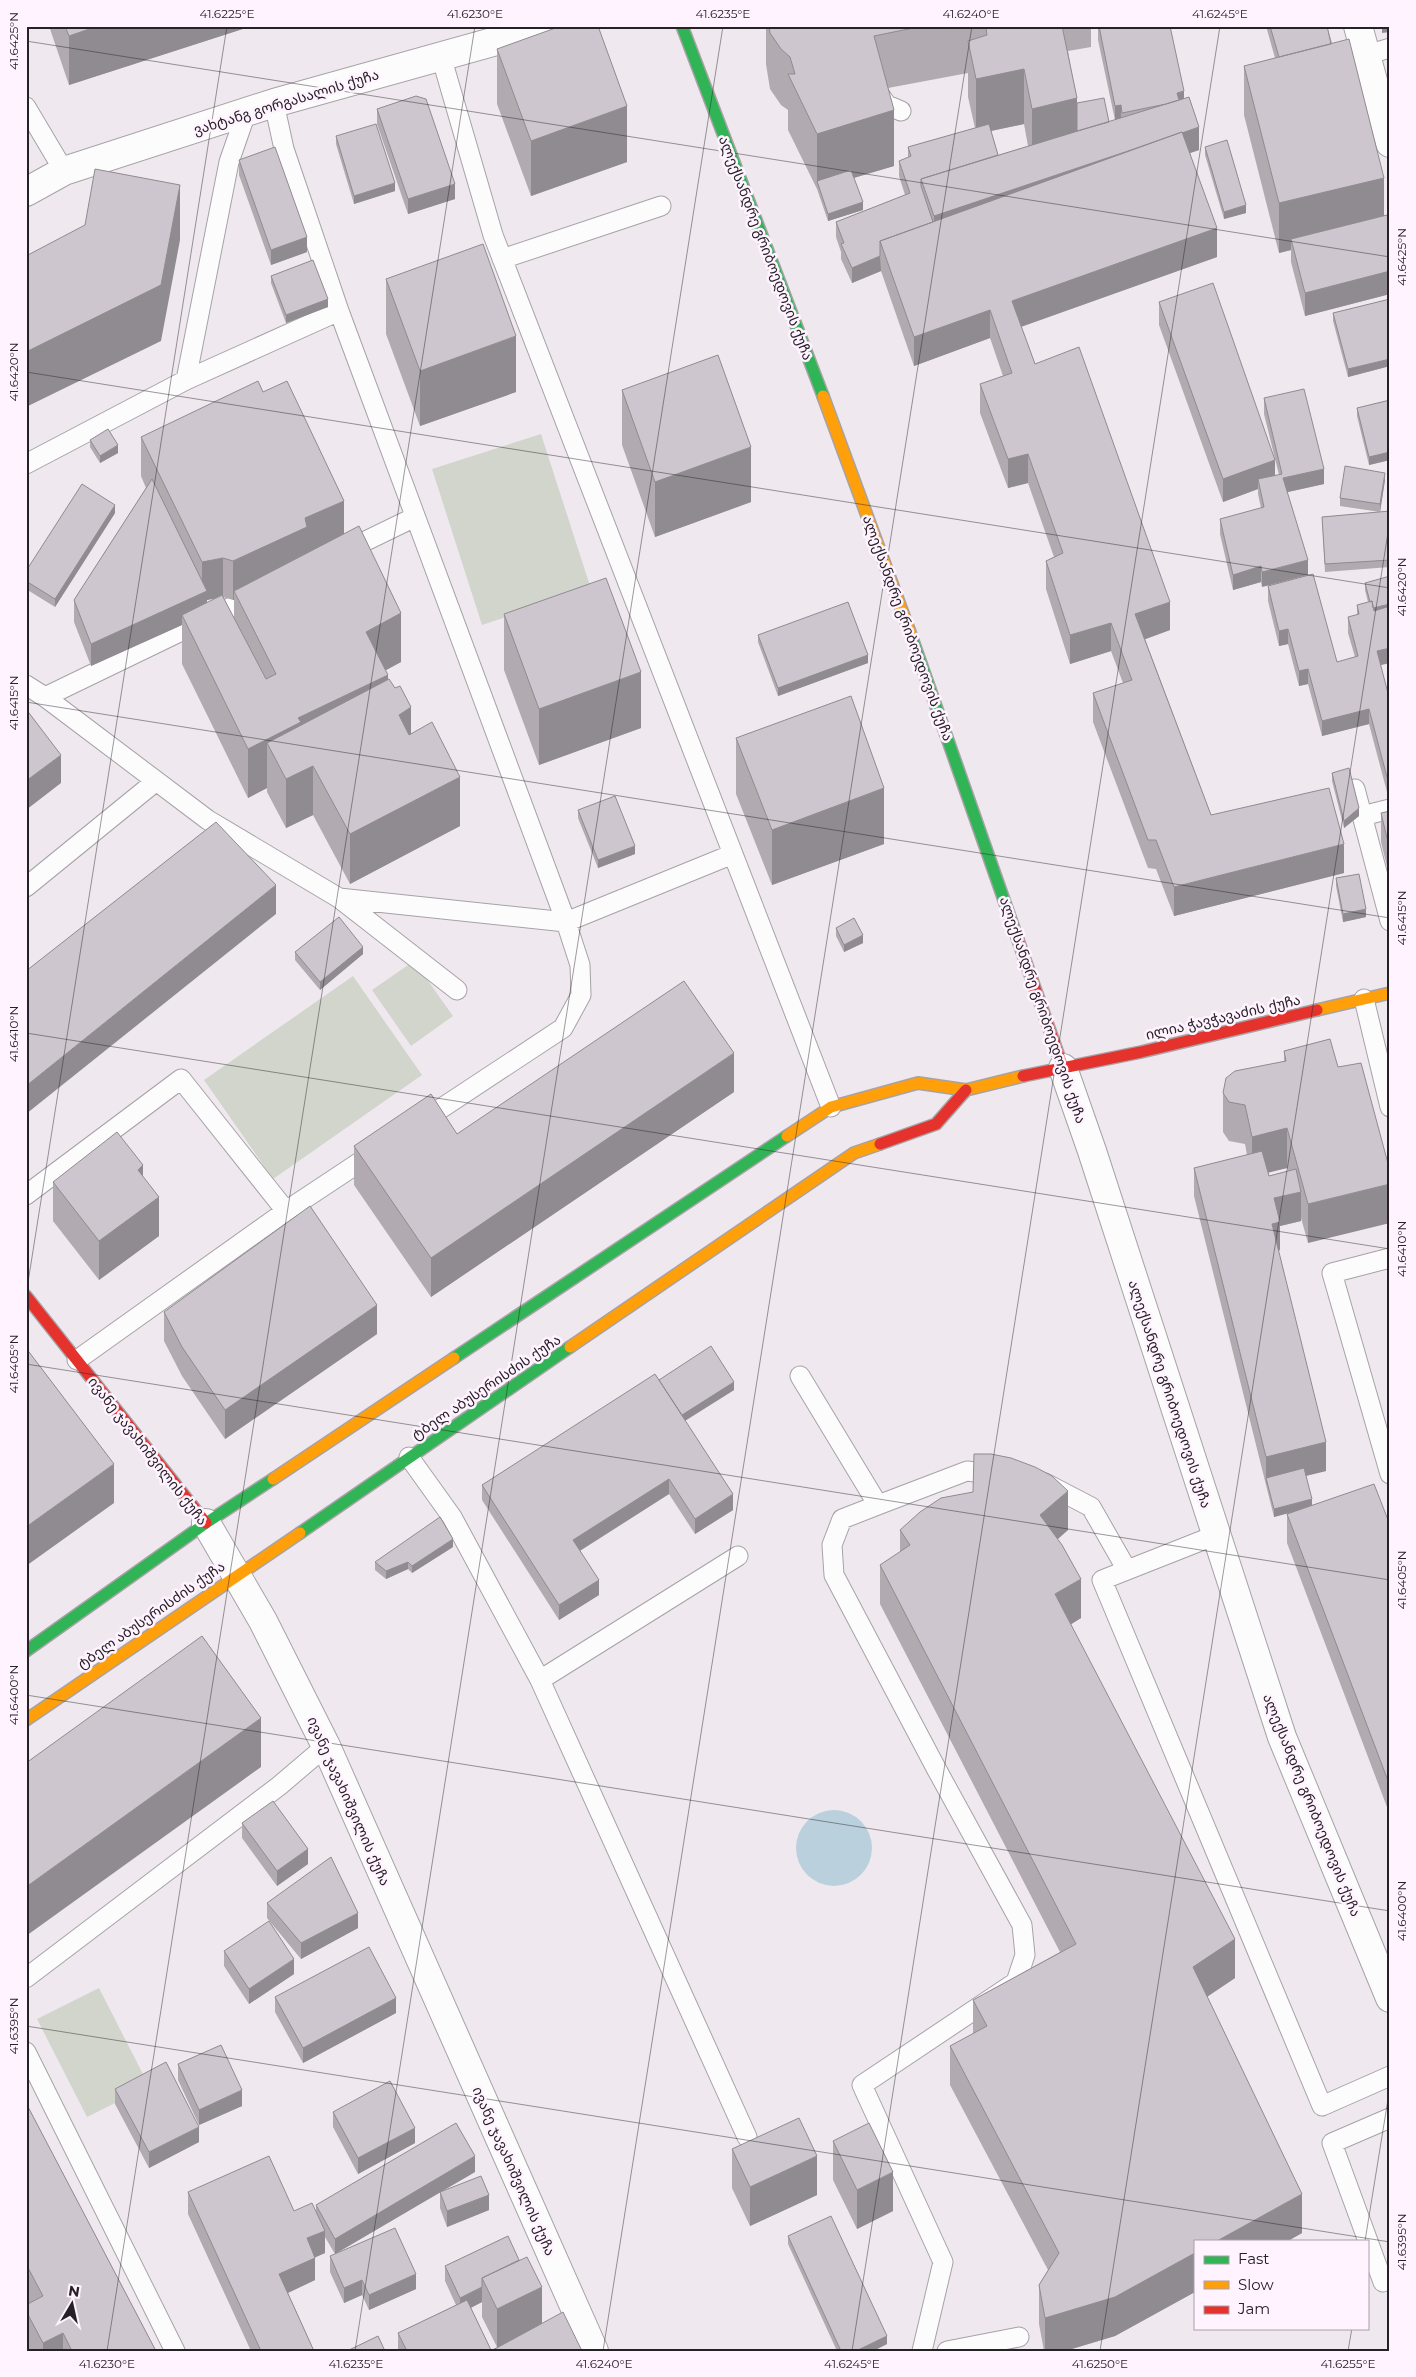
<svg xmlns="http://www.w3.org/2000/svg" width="1416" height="2377" font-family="Montserrat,'Noto Sans Georgian',sans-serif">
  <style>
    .green { fill: #d1d5cc }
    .water { fill: #bad0dc }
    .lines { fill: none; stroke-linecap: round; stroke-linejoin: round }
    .lane-casing { stroke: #a6a2a6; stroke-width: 21 }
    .street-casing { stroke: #a6a2a6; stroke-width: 30 }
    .fast-casing { stroke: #a6a2a6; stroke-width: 14 }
    .slow-casing { stroke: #a6a2a6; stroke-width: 14 }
    .jam-casing { stroke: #a6a2a6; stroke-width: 14 }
    .lane { stroke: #fdfcfd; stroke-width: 19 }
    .street { stroke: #fdfcfd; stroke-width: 28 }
    .fast { stroke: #30b455; stroke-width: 11 }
    .slow { stroke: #ff9f0a; stroke-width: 11 }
    .jam { stroke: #e5322d; stroke-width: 11 }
    .wall { fill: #b1aab1; fill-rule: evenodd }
    .shaded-wall { fill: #908b90 }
    .building { fill: #cec6ce; stroke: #908b90 }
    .ticks { fill: none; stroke: #262126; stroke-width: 1; stroke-opacity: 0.45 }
    .labels { text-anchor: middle; stroke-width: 5; stroke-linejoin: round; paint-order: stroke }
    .street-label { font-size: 14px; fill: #262126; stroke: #fff3ff }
    .neatline { fill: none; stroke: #262126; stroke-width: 2 }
    .ticks-label { font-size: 12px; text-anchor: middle; fill: #262126 }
  </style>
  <rect width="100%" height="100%" fill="#efe9ef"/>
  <path class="green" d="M541,434L591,589L482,625L432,469Z
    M414,961L453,1016L411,1046L372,990Z
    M353,976L422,1075L273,1179L204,1080Z
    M99,1988L149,2086L87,2117L37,2019Z"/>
  <path class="water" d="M796 1848a38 38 0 1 1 76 0a38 38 0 1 1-76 0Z"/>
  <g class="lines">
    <defs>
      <path id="lane" d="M1366,55L1390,48
        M441,56L493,235L831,1107
        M877,91L887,105L901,111
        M274,103L284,149L339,311L566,922L580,965L581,995L563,1028L419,1123
        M26,107L64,171
        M502,259L661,206
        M186,380L229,162L246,113
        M26,464L186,380L339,311
        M343,552L415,517
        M26,685L45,697L208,820L339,898L457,990
        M45,697L256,595
        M1355,789L1390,921
        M1362,816L1390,809
        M26,887L155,782
        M339,898L566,922L733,854
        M1364,999L1390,1107
        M26,1195L181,1079L286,1211L77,1360
        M286,1211L375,1152
        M1390,1258L1332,1273L1390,1474
        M800,1376L878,1505L967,1471L999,1475
        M409,1457L452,1517L540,1680L738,1556
        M1045,1483L1091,1507L1127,1570
        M878,1505L842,1519L832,1545L834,1575L937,1770L1022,1925L1025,1955L1016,1982L862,2085L943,2262L922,2351
        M1216,1535L1102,1580L1322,2106L1390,2076
        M540,1680L747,2137
        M26,1978L279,1786L326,1746
        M26,2052L175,2351
        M1383,2282L1332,2143L1390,2118
        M947,2351L1019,2337"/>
      <path id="street" d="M1358,26L1390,143
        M26,192L64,171L274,103L550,26
        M1063,1068L1092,1151L1282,1737L1390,1998
        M206,1523L263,1621L326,1746L594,2351"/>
      <path id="fast" d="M682,26L823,396
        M912,638L1018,940
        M454,1358L787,1136
        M300,1533L570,1347
        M26,1651L206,1523L273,1479"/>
      <path id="slow" d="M823,396L912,638
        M1317,1010L1390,993
        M787,1136L831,1107L918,1083L966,1090L1023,1076
        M570,1347L854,1153L880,1144
        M273,1479L454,1358
        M26,1720L300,1533"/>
      <path id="jam" d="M1018,940L1063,1068
        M1023,1076L1141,1052L1317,1010
        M880,1144L936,1124L966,1090
        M26,1296L206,1523"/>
    </defs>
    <use href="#lane" class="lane-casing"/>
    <use href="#street" class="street-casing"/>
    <use href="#fast" class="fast-casing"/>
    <use href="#slow" class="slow-casing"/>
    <use href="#jam" class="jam-casing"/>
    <use href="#lane" class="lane"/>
    <use href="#street" class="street"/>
    <use href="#fast" class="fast"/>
    <use href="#slow" class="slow"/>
    <use href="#jam" class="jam"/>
  </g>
  <path class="wall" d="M49,26H252L69,85Z
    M766,26H1091V47L1068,51L1077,103L1109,122L1115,120L1098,40V26L1184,99L1199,150L1190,153L1217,257L1021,327L1035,364L1170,630L1145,639L1211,815L1344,873L1174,916L1156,869L1148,868L1093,722V693L1123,683L1111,651L1070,664L1046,589V561L1054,557L1028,483L1008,488L980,413V384L1003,376L990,338L914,366L881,271L852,283L841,259V252L836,237V222L905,195L899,176V161L908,158V147L975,128L968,97V73L888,88L894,166L854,178L863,210L828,221L817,189L788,130V110L781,105L770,89L766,64ZM1024,124L1028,146L998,155L991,131Z
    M1266,26H1327L1384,216L1390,226V294L1305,316L1291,262V250L1279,253L1244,115V66L1275,58Z
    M497,49L627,162L531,196L497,104Z
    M1390,49V63L1388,57V50Z
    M377,109L455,199L408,214L377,124Z
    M336,136L395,191L354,204L336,144Z
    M1205,147L1246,213L1224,219L1205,155Z
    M239,160L307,252L271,265L239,175Z
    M271,276L328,307L286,323L271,283Z
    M386,279L516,392L420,426L386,334Z
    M1390,299V366L1348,377L1333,321V313Z
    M1159,302L1275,475H1279L1264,414V398L1324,484L1288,492L1262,587L1261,582L1233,590L1220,534V519L1261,508L1258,494V489L1223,502L1159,325Z
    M622,390L751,502L655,537L622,445Z
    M263,392L344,534L401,662L385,670L388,680L411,733L460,826L350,884L313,815L286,828L267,792V788L248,798L182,664V625L91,666L74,622V600L146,488L141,476V437ZM223,597L233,600H234V618ZM215,598L207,603V600Z
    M1390,400V460L1369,465L1357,416V408Z
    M90,440L118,453L100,463L90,447Z
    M1385,480L1380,512L1390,511V567L1325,572L1322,517L1380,512L1340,506V498Z
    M115,513L55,607L26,589V571Z
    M1390,576L1380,665L1390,701V792H1387L1369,724L1322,736L1308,684L1299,686L1288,644L1279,646L1268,601V586L1337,662L1355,657L1348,633V617L1357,615V605L1368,602L1365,590V583Z
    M504,614L641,728L539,765L504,670Z
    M758,635L868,663L778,696L758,642Z
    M736,738L884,844L772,885L736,794Z
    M1332,773L1359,816L1344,828L1332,781Z
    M578,810L635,854L598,868L578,818Z
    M1390,811V879L1381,842V813Z
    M1336,878L1366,917L1343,922L1336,886Z
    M836,928L863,943L844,952L836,936Z
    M295,952L363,954L320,990L295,960Z
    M1330,1039L1308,1243L1301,1218V1221L1280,1226V1250L1278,1251L1326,1471L1306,1476L1312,1505L1390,1525V1815L1287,1543V1514L1294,1511L1274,1517L1194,1196V1168L1247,1155L1245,1144L1229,1141L1223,1132V1093L1284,1062V1051ZM1287,1168L1288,1171L1269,1176L1268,1172Z
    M734,1092L431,1297L354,1185V1146L457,1134Z
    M143,1177L159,1236L99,1280L53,1221V1182Z
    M164,1312L377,1334L225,1439L182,1376L164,1341Z
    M659,1380L734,1390L685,1421L733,1510L695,1534L669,1494L580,1551L599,1595L559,1620L482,1500V1485Z
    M900,1530H1068L1057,1539L1081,1618L1070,1625L1235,1978L1207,1997L1302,2233L1115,2336L1065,2351H1044L1039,2324V2285L1048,2270L950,2085V2046L973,2034V2000L1060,1952L880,1604V1565L900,1552Z
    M453,1547L412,1573L408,1569L386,1579L375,1570V1562Z
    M242,1823L308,1864L277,1886L242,1838Z
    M267,1903L358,1928L301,1959L267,1918Z
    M224,1951L294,1974L249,2004L224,1966Z
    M275,1997L396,2013L303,2063L275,2012Z
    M178,2064L242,2106L199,2125L178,2080Z
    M115,2089L199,2142L149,2168L115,2104Z
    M26,2103L156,2351H27L26,2350V2305L27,2304L26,2303Z
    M333,2112L415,2143L358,2174L333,2127Z
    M833,2141L893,2211L857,2229L833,2180Z
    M732,2149L817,2195L750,2226L732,2188Z
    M475,2172L440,2192L489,2210L447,2227L440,2208V2192L335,2254L325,2237V2253L315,2257V2280L288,2293L314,2351H251L188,2214V2192L294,2211H316V2205Z
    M508,2236L542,2323L582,2351H399L398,2349V2333L456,2305L445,2281V2266ZM482,2302V2317L497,2347L491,2350L471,2308Z
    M788,2236L887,2344L873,2351H837L788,2244Z
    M330,2256L416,2289L369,2310L362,2295L344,2303L330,2272Z"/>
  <path class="shaded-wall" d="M98,26H252L69,85V36Z
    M1382,26H1390V32L1382,33Z
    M1024,69V124L976,134V79Z
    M1184,91V106L1179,108L1177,93Z
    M1077,98V153L1032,164V109Z
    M1121,105V120L1115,121V106Z
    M627,106V162L531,196V141Z
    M894,110V166L819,188L817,181V134Z
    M1199,127V150L934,239V216Z
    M1384,178V227L1291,239V250L1279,253V203Z
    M395,183V191L354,204V196Z
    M455,184V199L408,214V199Z
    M180,185V240L161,341L26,407V352Z
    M863,202V210L828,221V214Z
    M1246,205V213L1224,219V212Z
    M1217,228V257L1012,330V301Z
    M307,237V252L271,265V250Z
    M880,256L881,271L852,283V268Z
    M1390,271V294L1305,316V293Z
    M328,299V307L286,323V315Z
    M990,310V338L914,366V337Z
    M516,336V392L420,426V371Z
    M1390,359V366L1348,377V369Z
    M118,445V453L100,463V456Z
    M751,447V502L655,537V482Z
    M1390,452V460L1369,465V457Z
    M1028,454V483L1008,488V459Z
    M1275,460V483L1258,479V489L1223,502V479Z
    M1324,469V484L1283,493V478Z
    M1385,473V480L1380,512V504Z
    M344,501V540L234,591V600H233V561L305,518Z
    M115,505V513L55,607V599Z
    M223,558V597L207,600V613L182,615V625L91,666V644L202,593V562Z
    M1308,560V575L1262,587V572Z
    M1261,566V582L1233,590V575Z
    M1170,602V630L1135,643V614Z
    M1390,604V612L1371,616V609Z
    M401,613V662L366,681V632Z
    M1111,623V651L1070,664V635Z
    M1288,629V644L1279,646V631Z
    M1390,648V663L1377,666V651Z
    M868,655V663L778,696V688Z
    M1308,669V684L1299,686V671Z
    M641,672V728L539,765V709Z
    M388,675V724L267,743V788L248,798V749L298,718Z
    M411,707V756L399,715Z
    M1369,709V724L1322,736V721Z
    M61,755V783L26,810V781Z
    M313,766V815L286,828V779Z
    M1390,776V792H1387V777Z
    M460,777V826L350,884V834Z
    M884,788V844L772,885V830Z
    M1359,808V816L1344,828V821Z
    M1344,844V873L1174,916V887Z
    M635,846V854L598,868V860Z
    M276,885V914L26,1114V1086Z
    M1366,909V917L1343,922V914Z
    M863,935V943L844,952V945Z
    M363,947V954L320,990V982Z
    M734,1053V1092L431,1297V1258Z
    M1287,1128V1168L1252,1177V1137Z
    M143,1165V1204L138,1170Z
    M1390,1184V1223L1308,1243V1204Z
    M1301,1192V1221L1280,1226V1250L1272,1252V1224L1274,1198Z
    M159,1197V1236L99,1280V1241Z
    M377,1305V1334L225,1439V1410Z
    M734,1382V1390L678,1425V1417Z
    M1326,1442V1471L1267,1485L1266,1478V1486V1457Z
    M114,1464V1503L26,1566V1527Z
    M669,1479V1494L573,1555V1540Z
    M1068,1491V1530L1040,1555V1515Z
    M733,1494V1510L695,1534V1519Z
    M1312,1499V1507L1274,1517V1509Z
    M453,1539V1547L412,1573V1566Z
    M408,1562V1569L386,1579V1571Z
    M1081,1579V1618L1055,1634V1594Z
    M599,1580V1595L559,1620V1605Z
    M261,1718V1767L26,1936V1887Z
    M308,1849V1864L277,1886V1871Z
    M358,1913V1928L301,1959V1943Z
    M1235,1939V1978L1193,2006V1967Z
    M294,1959V1974L249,2004V1989Z
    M396,1998V2013L303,2063V2048Z
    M242,2090V2106L199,2125V2110Z
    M199,2127V2142L149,2168V2152Z
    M415,2128V2143L358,2174V2158Z
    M475,2156V2172L335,2254V2239Z
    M817,2156V2195L750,2226V2187Z
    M893,2172V2211L857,2229V2190Z
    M1302,2194V2233L1288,2241H1217Z
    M489,2195V2210L447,2227V2211Z
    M325,2231V2253L307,2261V2238Z
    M1195,2253V2292L1115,2336L1065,2351H1045V2318Z
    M315,2258V2280L279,2297V2274Z
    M416,2274V2289L369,2310V2295Z
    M362,2280V2295L344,2303V2288Z
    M482,2287V2302L460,2313V2298Z
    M542,2287V2326L497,2348V2309Z
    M63,2333V2351H43V2343Z
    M887,2336V2344L873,2351H856Z"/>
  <path class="building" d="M65,26H98L69,36Z
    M561,26H598L627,106L531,141L497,49Z
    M769,26H923L874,36L894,110L817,134L788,74H795L790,57L781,49L770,33Z
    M996,26H1062L1077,98L1032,109L1024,69L976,79L968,41L987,35L986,28Z
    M1099,26H1170L1184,91L1177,93L1179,100L1166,104L1122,113L1121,105L1115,106Z
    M1270,26H1327L1331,44L1279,57Z
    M1349,39L1384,178L1279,203L1244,66Z
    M416,96L426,99L455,184L408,199L377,109Z
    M1189,97L1199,127L1182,133V132L1128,151L934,216L921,179Z
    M1104,98L1109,122L1077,131V103Z
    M376,124L395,183L354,196L336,136Z
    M989,124L998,155L921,179V186L933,222L880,241V256L852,268L841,244L844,243L836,222L910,193L899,161L911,156L908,147Z
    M1182,132L1217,228L1012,301L1035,364L1079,347L1170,602L1135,614L1211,815L1329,788L1344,844L1174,887L1156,840H1148L1093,693L1132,680L1111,623L1070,635L1046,561L1063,553L1028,454L1008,459L980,384L1012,373L990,310L914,337L880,241Z
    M1227,140L1246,205L1224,212L1205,147Z
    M275,147L307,237L271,250L239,160Z
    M95,169L180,185L161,285L26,352V256L85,225Z
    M851,170L863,202L828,214L817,181Z
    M1387,215L1390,226V271L1305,293L1291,239Z
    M483,244L516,336L420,371L386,279Z
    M313,260L328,299L286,315L271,276Z
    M1213,283L1275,460L1223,479L1159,302Z
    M1390,299V359L1348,369L1333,313Z
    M718,355L751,447L655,482L622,390Z
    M258,381L263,392L287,381L344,501L305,518L307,527L233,561L223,558L202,562L141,437Z
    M1304,389L1324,469L1283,478L1308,560L1262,572L1261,566L1233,575L1220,519L1264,507L1258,479L1282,474L1264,398Z
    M1390,400V452L1369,457L1357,408Z
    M108,429L118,445L100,456L90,440Z
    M1345,466L1385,473L1380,504L1340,498Z
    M152,479L207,591L91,644L74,600Z
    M82,484L115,505L55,599L26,581V571Z
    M1390,511V560L1325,564L1322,517Z
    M359,526L401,613L366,632L388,675L298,718L301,722L248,749L182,615L222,595L266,679L276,674L234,591Z
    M1313,574L1337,662L1358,656L1348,617L1359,614L1357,605L1372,601L1374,611L1390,606V648L1377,651L1390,701V776L1387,777L1369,709L1322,721L1308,669L1299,671L1288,629L1279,631L1268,586Z
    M1390,576V604L1373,608L1372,601L1370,602L1365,583Z
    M606,578L641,672L539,709L504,614Z
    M848,602L868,655L778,688L758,635Z
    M389,679L395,688L400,686L411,707L399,715L409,735L432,722L460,777L350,834L313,766L286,779L267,743Z
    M851,696L884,788L772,830L736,738Z
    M26,709L61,755L26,781Z
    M1349,768L1359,808L1344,821L1332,773Z
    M615,796L635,846L598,860L578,810Z
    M1390,811V850L1381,813Z
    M216,822L276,885L26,1086V971Z
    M1359,874L1366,909L1343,914L1336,878Z
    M339,917L363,947L320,982L295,952Z
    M854,918L863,935L844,945L836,928Z
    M684,981L734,1053L431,1258L354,1146L431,1094L457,1134Z
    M1330,1039L1338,1067L1361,1063L1390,1171V1184L1308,1204L1287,1128L1252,1137L1245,1105L1229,1102L1223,1093L1226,1078L1235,1071L1286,1061L1284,1051Z
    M117,1132L143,1165L138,1170L159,1197L99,1241L53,1182Z
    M1262,1151L1269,1176L1296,1169L1301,1192L1274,1198L1280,1222L1272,1224L1326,1442L1266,1457L1194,1168Z
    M310,1206L377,1305L225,1410L182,1347L164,1312Z
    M711,1346L734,1382L682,1415L659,1380Z
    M26,1348L114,1464L26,1527Z
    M655,1374L733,1494L695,1519L669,1479L573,1540L599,1580L559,1605L482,1485Z
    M974,1454H991L1011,1458L1035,1467L1052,1476L1068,1491L1040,1515L1062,1545L1081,1579L1055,1594L1235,1939L1193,1967L1302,2194L1217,2241H1195V2253L1115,2297L1045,2318L1039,2285L1059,2253L950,2046L987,2026L973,2000L1076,1944L880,1565L910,1545L900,1530L920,1512L941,1498L973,1492Z
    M1304,1468L1312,1499L1274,1509L1266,1478Z
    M1374,1484L1390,1525V1786L1287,1514Z
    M440,1517L453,1539L412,1566L408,1562L386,1571L375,1562Z
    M202,1636L261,1718L26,1887V1763Z
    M273,1801L308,1849L277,1871L242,1823Z
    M331,1857L358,1913L301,1943L267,1903Z
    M269,1921L294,1959L249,1989L224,1951Z
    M369,1947L396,1998L303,2048L275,1997Z
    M221,2045L242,2090L199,2110L178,2064Z
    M166,2062L199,2127L149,2152L115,2089Z
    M390,2081L415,2128L358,2158L333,2112Z
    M26,2103L156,2351H72L63,2333L43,2343L26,2311V2305L43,2296L26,2264Z
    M799,2118L817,2156L750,2187L732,2149Z
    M456,2123L475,2156L335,2239L316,2205Z
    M869,2123L893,2172L857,2190L833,2141Z
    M269,2156L294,2211L312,2203L325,2231L307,2238L315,2258L279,2274L314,2351H261L188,2192Z
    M481,2176L489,2195L447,2211L440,2192Z
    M831,2216L887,2336L856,2351H841L788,2236Z
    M395,2228L416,2274L369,2295L362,2280L344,2288L330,2256Z
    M508,2236L519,2260L482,2278V2287L460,2298L445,2266Z
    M527,2257L542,2287L497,2309L482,2278Z
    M467,2300L491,2350L407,2351L398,2333Z
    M563,2312L582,2351H491Z
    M378,2336L385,2351H347Z"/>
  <path class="ticks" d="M26,41L1390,257M26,372L1390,588M26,702L1390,918M26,1033L1390,1249M26,1295L227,26M26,1364L1390,1580M26,1695L1390,1911M26,2026L1390,2242M1365,2241L1390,2087M107,2351L475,26M355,2351L723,26M603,2351L972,26M852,2351L1220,26M1100,2351L1390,520M1348,2351L1352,2328"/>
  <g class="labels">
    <g class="street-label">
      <text transform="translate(286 102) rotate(-17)" y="5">ვახტანგ გორგასალის ქუჩა</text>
      <text transform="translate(766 248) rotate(69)" y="5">ალექსანდრე გრიბოედოვის ქუჩა</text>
      <text transform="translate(908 628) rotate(70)" y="5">ალექსანდრე გრიბოედოვის ქუჩა</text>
      <text transform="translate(1043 1010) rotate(71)" y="5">ალექსანდრე გრიბოედოვის ქუჩა</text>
      <text transform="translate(1223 1017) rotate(-13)" y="5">ილია ჭავჭავაძის ქუჩა</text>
      <text transform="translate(486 1387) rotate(-34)" y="5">ტბელ აბუსერისძის ქუჩა</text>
      <text transform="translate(1170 1394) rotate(72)" y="5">ალექსანდრე გრიბოედოვის ქუჩა</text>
      <text transform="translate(148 1451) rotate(52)" y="5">ივანე ჯავახიშვილის ქუჩა</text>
      <text transform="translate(151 1615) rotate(-35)" y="5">ტბელ აბუსერისძის ქუჩა</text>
      <text transform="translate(349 1801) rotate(66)" y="5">ივანე ჯავახიშვილის ქუჩა</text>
      <text transform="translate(1312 1805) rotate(68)" y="5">ალექსანდრე გრიბოედოვის ქუჩა</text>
      <text transform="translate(514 2171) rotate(66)" y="5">ივანე ჯავახიშვილის ქუჩა</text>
    </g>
  </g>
  <rect width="1416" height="2377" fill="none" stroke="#fff3ff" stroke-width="55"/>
  <rect x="1194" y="2240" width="175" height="90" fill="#fff3ff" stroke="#a89fa8"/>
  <rect x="1204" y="2256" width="25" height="8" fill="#30b455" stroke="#a89fa8"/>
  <text x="1238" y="2264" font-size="15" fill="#262126">Fast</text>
  <rect x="1204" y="2281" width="25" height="8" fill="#ff9f0a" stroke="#a89fa8"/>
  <text x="1238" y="2290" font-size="15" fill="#262126">Slow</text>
  <rect x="1204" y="2306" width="25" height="8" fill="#e5322d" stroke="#a89fa8"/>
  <text x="1238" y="2314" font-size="15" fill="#262126">Jam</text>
  <g transform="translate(72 2304) rotate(9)" stroke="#fff3ff" stroke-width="4" paint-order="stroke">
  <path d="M0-4L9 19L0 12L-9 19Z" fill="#262126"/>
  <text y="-8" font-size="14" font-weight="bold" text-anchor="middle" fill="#262126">N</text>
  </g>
  <rect x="28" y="28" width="1360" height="2322" class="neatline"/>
  <g class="ticks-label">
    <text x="227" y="18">41.6225°E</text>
    <text x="475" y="18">41.6230°E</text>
    <text x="723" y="18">41.6235°E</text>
    <text x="971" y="18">41.6240°E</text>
    <text x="1220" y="18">41.6245°E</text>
    <text transform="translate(14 41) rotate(-90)" y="4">41.6425°N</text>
    <text transform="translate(1402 257) rotate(-90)" y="4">41.6425°N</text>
    <text transform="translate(14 372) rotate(-90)" y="4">41.6420°N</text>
    <text transform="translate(1402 587) rotate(-90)" y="4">41.6420°N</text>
    <text transform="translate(14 703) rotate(-90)" y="4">41.6415°N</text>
    <text transform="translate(1402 918) rotate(-90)" y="4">41.6415°N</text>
    <text transform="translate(14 1034) rotate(-90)" y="4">41.6410°N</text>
    <text transform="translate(1402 1249) rotate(-90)" y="4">41.6410°N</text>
    <text transform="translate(14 1364) rotate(-90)" y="4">41.6405°N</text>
    <text transform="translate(1402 1580) rotate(-90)" y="4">41.6405°N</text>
    <text transform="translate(14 1695) rotate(-90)" y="4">41.6400°N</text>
    <text transform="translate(1402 1911) rotate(-90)" y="4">41.6400°N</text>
    <text transform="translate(14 2026) rotate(-90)" y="4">41.6395°N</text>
    <text transform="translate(1402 2242) rotate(-90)" y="4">41.6395°N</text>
    <text x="107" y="2368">41.6230°E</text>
    <text x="356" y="2368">41.6235°E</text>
    <text x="604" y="2368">41.6240°E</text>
    <text x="852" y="2368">41.6245°E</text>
    <text x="1100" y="2368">41.6250°E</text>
    <text x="1348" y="2368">41.6255°E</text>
  </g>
</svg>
